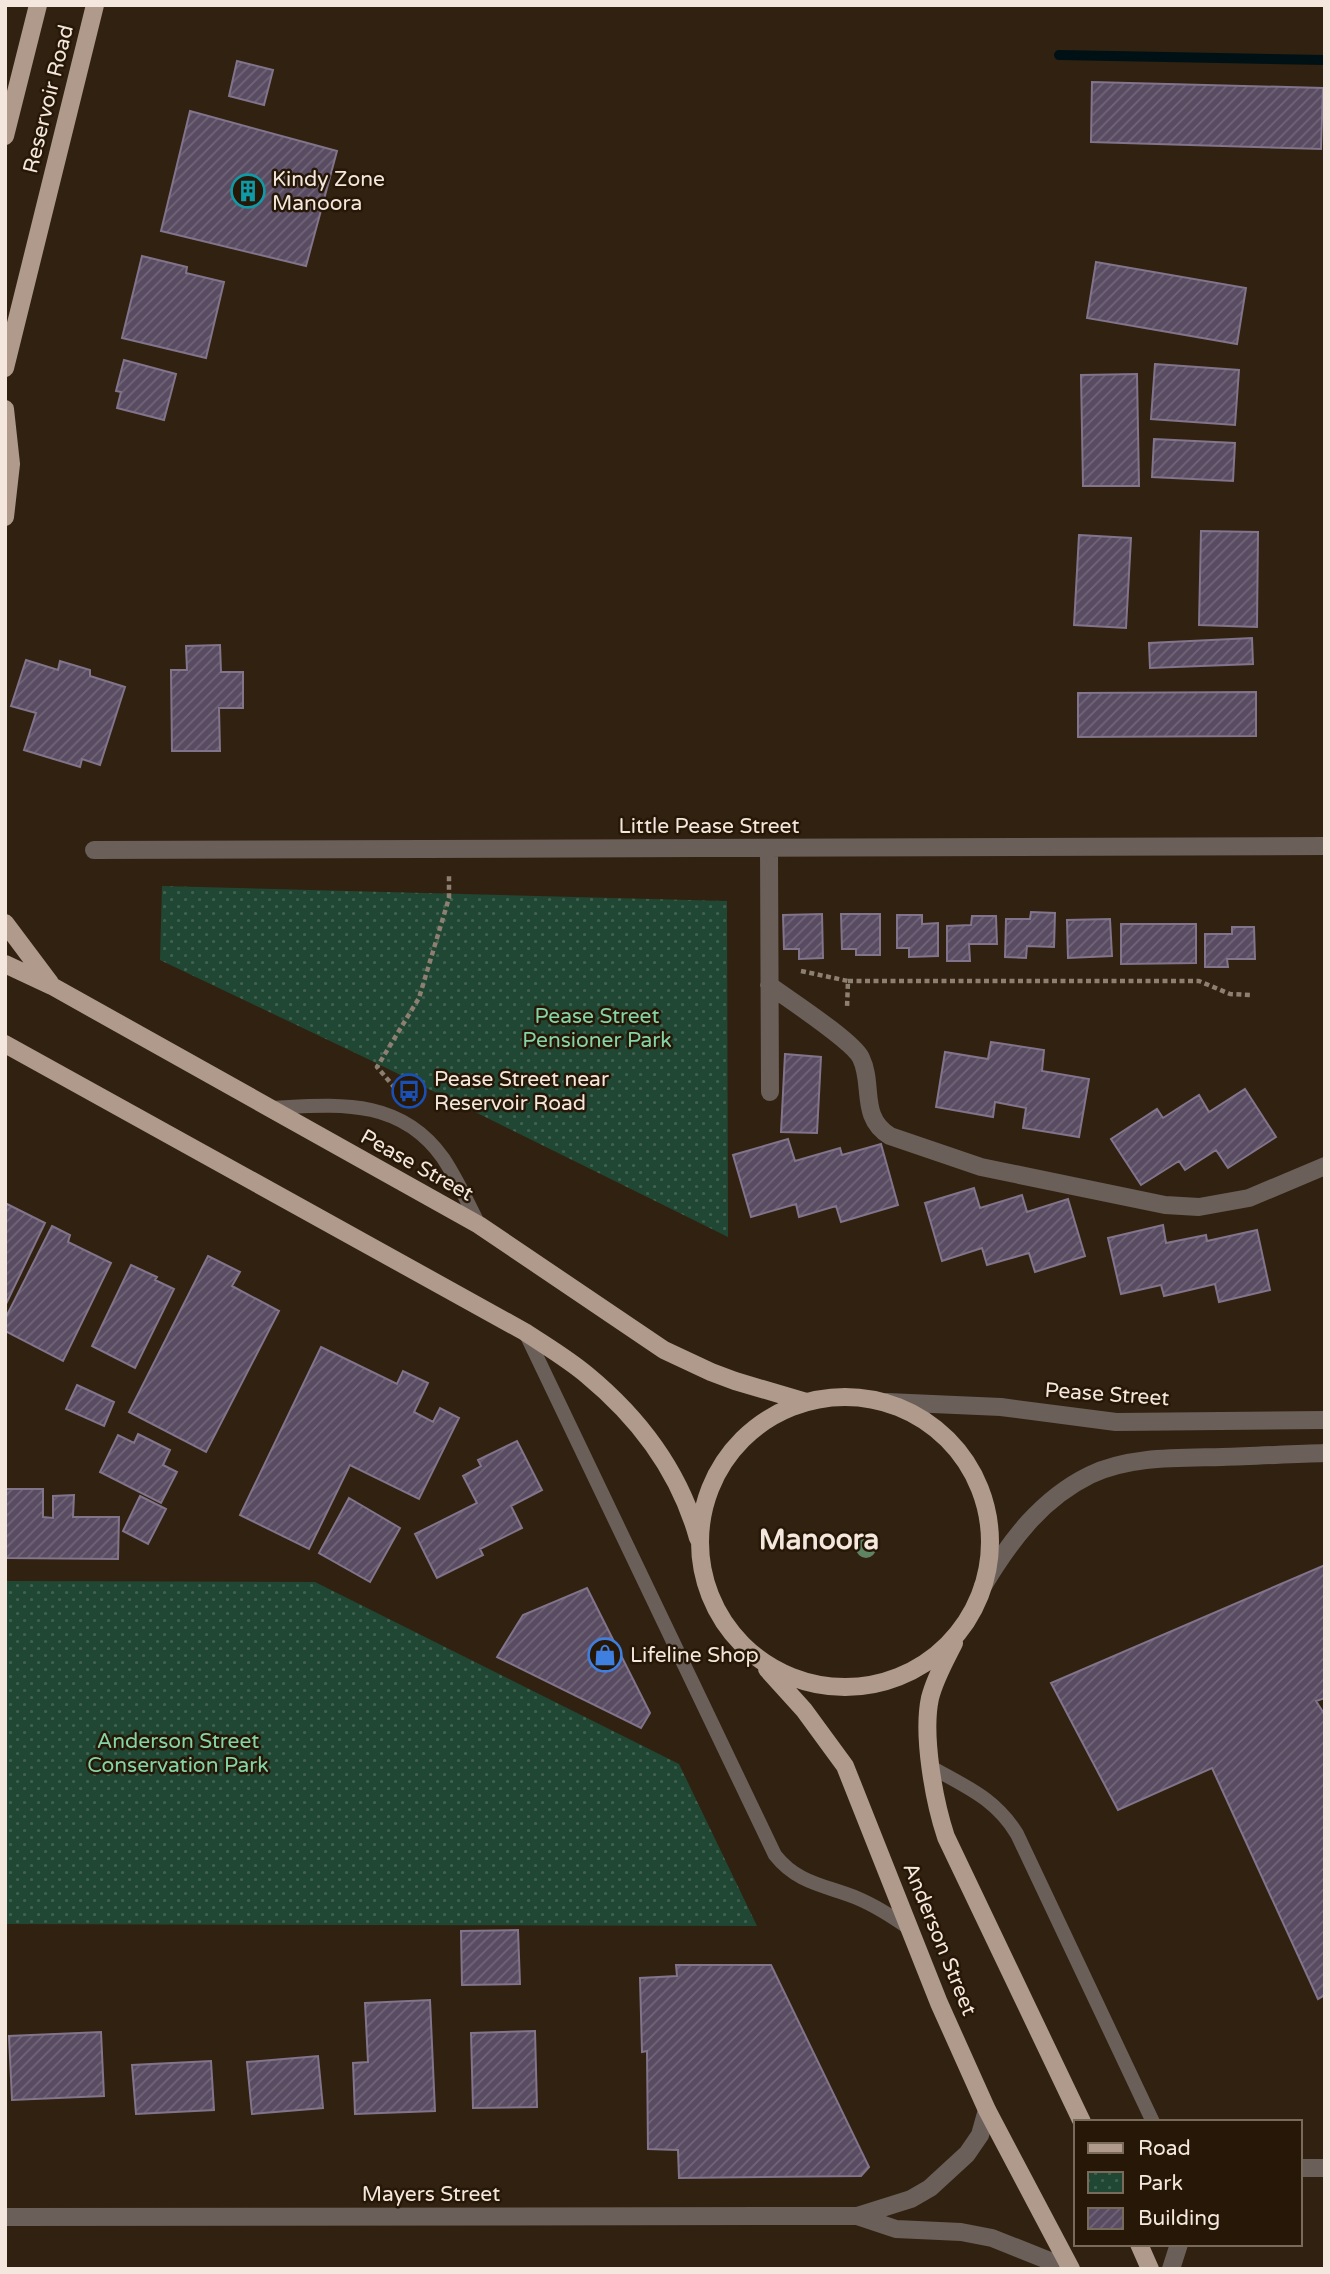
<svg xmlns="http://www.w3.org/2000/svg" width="1330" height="2274" font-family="'Varela Round',sans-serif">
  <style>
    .park { fill: url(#park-dots) }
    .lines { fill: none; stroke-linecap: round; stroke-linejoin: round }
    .stream { stroke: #001115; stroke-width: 10 }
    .building { fill: url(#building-hatch); stroke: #81748b; stroke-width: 2 }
    .path { stroke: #8d7f71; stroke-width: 4.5; stroke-dasharray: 5 3.5; stroke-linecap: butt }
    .service { stroke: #6a5f59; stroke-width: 14 }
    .minor { stroke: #6a5f59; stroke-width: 18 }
    .tertiary { stroke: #6a5f59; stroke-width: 18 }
    .primary { stroke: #af9a8c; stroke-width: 18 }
    .tree { fill: #5e8464 }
    .labels { text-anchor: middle; stroke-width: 5; stroke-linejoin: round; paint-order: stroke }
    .street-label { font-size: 21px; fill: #f4e8de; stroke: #271706 }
    .poi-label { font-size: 21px; fill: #f4e8de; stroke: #271706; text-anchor: start }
    .park-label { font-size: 21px; fill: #83d5a8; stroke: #271706 }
    .district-label { font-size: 28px; font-weight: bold; fill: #f4e8de; stroke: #271706 }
  </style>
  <defs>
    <pattern id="park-dots" width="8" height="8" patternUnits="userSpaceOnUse" patternTransform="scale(1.75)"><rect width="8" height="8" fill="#204733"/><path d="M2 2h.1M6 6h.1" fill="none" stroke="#416250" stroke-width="1.8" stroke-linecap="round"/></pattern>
    <pattern id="building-hatch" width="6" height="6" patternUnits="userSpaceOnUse" patternTransform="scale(1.75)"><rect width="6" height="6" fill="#594c62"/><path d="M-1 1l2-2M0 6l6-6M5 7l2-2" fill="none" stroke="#716678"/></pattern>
  </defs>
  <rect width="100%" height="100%" fill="#312110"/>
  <path class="park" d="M162,886L727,901L728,1237L370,1060L160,960Z
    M5,1581L315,1582L679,1764L757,1926L5,1924Z"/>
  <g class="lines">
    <path class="stream" d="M1059,55L1325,60"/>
  </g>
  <path class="building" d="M237,61L273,70L264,105L229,96Z
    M1092,82L1323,88L1321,149L1091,142Z
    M190,111L337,151L306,266L161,231Z
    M142,256L187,267L186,273L224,282L206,358L122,338Z
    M1096,262L1246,288L1237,344L1087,318Z
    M124,360L176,374L164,420L117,408L121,392L116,391Z
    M1155,364L1239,370L1235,425L1151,419Z
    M1137,374L1139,486H1083L1081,375Z
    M1154,439L1235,443L1233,481L1152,477Z
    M1201,531L1258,532L1257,627L1199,625Z
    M1079,535L1131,538L1126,628L1074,625Z
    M1252,638L1253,664L1150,668L1149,643Z
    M220,645L221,672H243V708H219L220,751H172L171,670H187L186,646Z
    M26,660L58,670L60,661L90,670V676L125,687L100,765L82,759L80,767L24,750L36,713L11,706Z
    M1256,692V736L1078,737V693Z
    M1031,912L1055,913L1054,947L1027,946L1026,958L1005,957L1006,919H1030Z
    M822,914L823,958L799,959V949H784L783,915Z
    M841,914H880V955H856V949H842Z
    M897,915H922V924L938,923V956L909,957V948H897Z
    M972,916H996L997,944H969L970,961H947V926L971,925Z
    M1110,919L1112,956L1068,958L1067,920Z
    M1121,924H1196V963L1121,964Z
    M1232,927H1254L1255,959H1227L1228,967H1205V934H1232Z
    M991,1042L1044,1050L1042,1071L1089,1079L1079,1137L1023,1128L1026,1108L995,1102L993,1117L936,1107L945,1052L988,1059Z
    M785,1054L821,1057L817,1133L781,1132Z
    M1245,1089L1276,1137L1228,1168L1216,1150L1185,1170L1179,1161L1141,1185L1111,1139L1157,1109L1163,1118L1199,1095L1209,1112Z
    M788,1139L795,1161L840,1148L842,1155L881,1144L898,1205L841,1222L836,1206L799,1217L796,1204L751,1217L733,1155Z
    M974,1188L980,1208L1022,1195L1027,1212L1068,1199L1085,1256L1035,1272L1029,1253L987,1265L982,1248L942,1261L925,1203Z
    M5,1203L45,1223L5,1306Z
    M1163,1225L1166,1243L1206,1235L1207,1241L1257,1230L1270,1290L1219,1302L1215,1284L1164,1296L1161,1285L1121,1294L1108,1238Z
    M52,1226L70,1235L68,1242L111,1263L63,1361L5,1331V1319Z
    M208,1256L240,1272L232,1286L279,1311L206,1452L129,1412Z
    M131,1265L157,1277L155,1280L174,1289L135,1368L92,1346Z
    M321,1347L397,1384L403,1371L428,1383L414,1412L433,1422L440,1408L459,1418L419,1499L350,1465L309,1549L240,1515Z
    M77,1385L114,1402L104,1426L66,1409Z
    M138,1434L170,1450L163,1465L177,1472L161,1503L100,1472L118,1435L134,1443Z
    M517,1441L542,1490L511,1506L522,1528L480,1549L483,1555L437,1578L415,1534L477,1503L463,1476L481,1466L478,1460Z
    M5,1489H43V1517L53,1518V1496L74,1495L73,1517H119L118,1559L5,1558Z
    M140,1496L166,1509L148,1544L123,1531Z
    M349,1498L400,1528L370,1582L319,1553Z
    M1325,1565V1698L1316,1701L1325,1715V1995L1318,1999L1212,1768L1118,1810L1051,1683Z
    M587,1588L650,1713L641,1728L497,1657L523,1615Z
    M518,1930L520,1984L462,1985L461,1931Z
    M676,1965H771L869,2167L861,2176L679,2178L678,2150L648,2149L647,2051L642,2052L640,1978L677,1976Z
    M430,2000L435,2111L355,2114L353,2063L368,2062L365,2003Z
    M535,2031L537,2107L473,2108L471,2033Z
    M101,2032L104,2096L12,2100L9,2036Z
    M318,2056L323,2108L252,2114L247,2062Z
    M211,2061L214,2110L136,2114L132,2065Z"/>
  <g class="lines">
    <path class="path" d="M801,971L848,981L847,1008
      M848,981H1199L1230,994L1251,995
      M395,1088L377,1067L419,998L449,898V875"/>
    <path class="service" d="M269,1108C335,1105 399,1096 443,1158C457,1179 468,1203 479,1225
      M525,1332L775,1855C798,1884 825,1885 857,1898C876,1906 893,1917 910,1929
      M931,1767C966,1787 995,1798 1017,1834L1153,2122"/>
    <path class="minor" d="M769,848L770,1092
      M94,850L1325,846
      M769,985C788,999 853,1041 861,1058C874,1085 859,1117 890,1136L981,1167L1165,1205L1199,1207L1249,1198L1325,1166
      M1300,2168H1325
      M857,2216L911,2199L930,2188L967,2154L980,2135L987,2110
      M5,2217L857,2216L896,2229L961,2232L992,2238L1070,2269
      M1171,2269L1179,2244"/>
    <path class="tertiary" d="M887,1402L1001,1407L1116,1422L1325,1420
      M983,1586C1010,1541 1041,1499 1090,1475C1129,1456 1179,1458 1222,1457C1257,1456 1291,1454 1325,1453"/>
    <path class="primary" d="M5,136L38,5
      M5,368L95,5
      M5,409L11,464L5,517
      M5,923L50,983
      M5,964L52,986L479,1225L664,1350L711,1372L735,1381L806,1402
      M5,1044L525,1332C546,1346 568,1359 587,1375C639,1418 680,1473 698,1538
      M700 1542a145 145 0 1 1 290 0a145 145 0 1 1-290 0Z
      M954,1643C945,1661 935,1678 930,1698C922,1735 934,1801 946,1837L1082,2122
      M767,1669L804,1710L845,1766L939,2003L987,2110L1071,2269
      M1139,2244L1150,2269"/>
  </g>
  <circle class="tree" cx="866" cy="1548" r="10"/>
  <defs>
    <symbol id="building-ring" viewBox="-11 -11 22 22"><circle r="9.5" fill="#271706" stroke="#0f9aa8" stroke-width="1.5"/><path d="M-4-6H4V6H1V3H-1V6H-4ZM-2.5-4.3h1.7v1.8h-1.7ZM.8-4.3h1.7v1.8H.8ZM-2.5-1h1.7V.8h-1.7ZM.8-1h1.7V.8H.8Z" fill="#0f9aa8"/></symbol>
    <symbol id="bus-ring" viewBox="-11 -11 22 22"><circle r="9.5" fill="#271706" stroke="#1a4fb4" stroke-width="1.5"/><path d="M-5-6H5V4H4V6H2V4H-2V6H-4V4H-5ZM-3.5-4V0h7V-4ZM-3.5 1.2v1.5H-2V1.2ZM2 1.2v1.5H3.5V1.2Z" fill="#1a4fb4"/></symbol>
    <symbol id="shop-ring" viewBox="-11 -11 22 22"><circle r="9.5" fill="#271706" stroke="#3f7fe0" stroke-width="1.5"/><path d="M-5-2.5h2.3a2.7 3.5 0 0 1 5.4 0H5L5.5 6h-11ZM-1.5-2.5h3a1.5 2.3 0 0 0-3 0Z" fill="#3f7fe0"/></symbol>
  </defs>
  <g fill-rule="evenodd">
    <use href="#building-ring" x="229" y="172" width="38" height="38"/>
    <use href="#bus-ring" x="390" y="1072" width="38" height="38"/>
    <use href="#shop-ring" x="586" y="1636" width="38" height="38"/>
  </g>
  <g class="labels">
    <g class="street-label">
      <text transform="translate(48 99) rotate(-76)" y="7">Reservoir Road</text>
      <text x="709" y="833">Little Pease Street</text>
      <text transform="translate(417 1165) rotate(29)" y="7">Pease Street</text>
      <text transform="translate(1107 1394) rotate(4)" y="7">Pease Street</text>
      <text transform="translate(940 1939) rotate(68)" y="7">Anderson Street</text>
      <text x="431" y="2201">Mayers Street</text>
    </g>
    <g class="poi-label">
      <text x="272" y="186">Kindy Zone<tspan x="272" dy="24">Manoora</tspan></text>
      <text x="434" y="1086">Pease Street near<tspan x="434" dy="24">Reservoir Road</tspan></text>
      <text x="630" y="1662">Lifeline Shop</text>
    </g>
    <g class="park-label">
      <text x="597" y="1023">Pease Street<tspan x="597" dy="24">Pensioner Park</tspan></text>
      <text x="178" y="1748">Anderson Street<tspan x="178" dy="24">Conservation Park</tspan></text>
    </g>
    <g class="district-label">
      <text x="819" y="1549">Manoora</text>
    </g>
  </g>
  <rect width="1330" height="2274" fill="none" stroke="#f4e8de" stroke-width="14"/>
  <rect x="1074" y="2120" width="228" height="126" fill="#271706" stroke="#796b5c" stroke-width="2"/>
  <rect x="1088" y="2143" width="35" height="10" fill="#af9a8c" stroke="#796b5c" stroke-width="2"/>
  <text x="1138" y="2155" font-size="21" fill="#f4e8de">Road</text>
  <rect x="1088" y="2172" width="35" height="21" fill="url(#park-dots)" stroke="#796b5c" stroke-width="2"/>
  <text x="1138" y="2190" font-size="21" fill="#f4e8de">Park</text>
  <rect x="1088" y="2208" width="35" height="21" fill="url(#building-hatch)" stroke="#796b5c" stroke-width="2"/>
  <text x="1138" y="2225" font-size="21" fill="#f4e8de">Building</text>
</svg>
